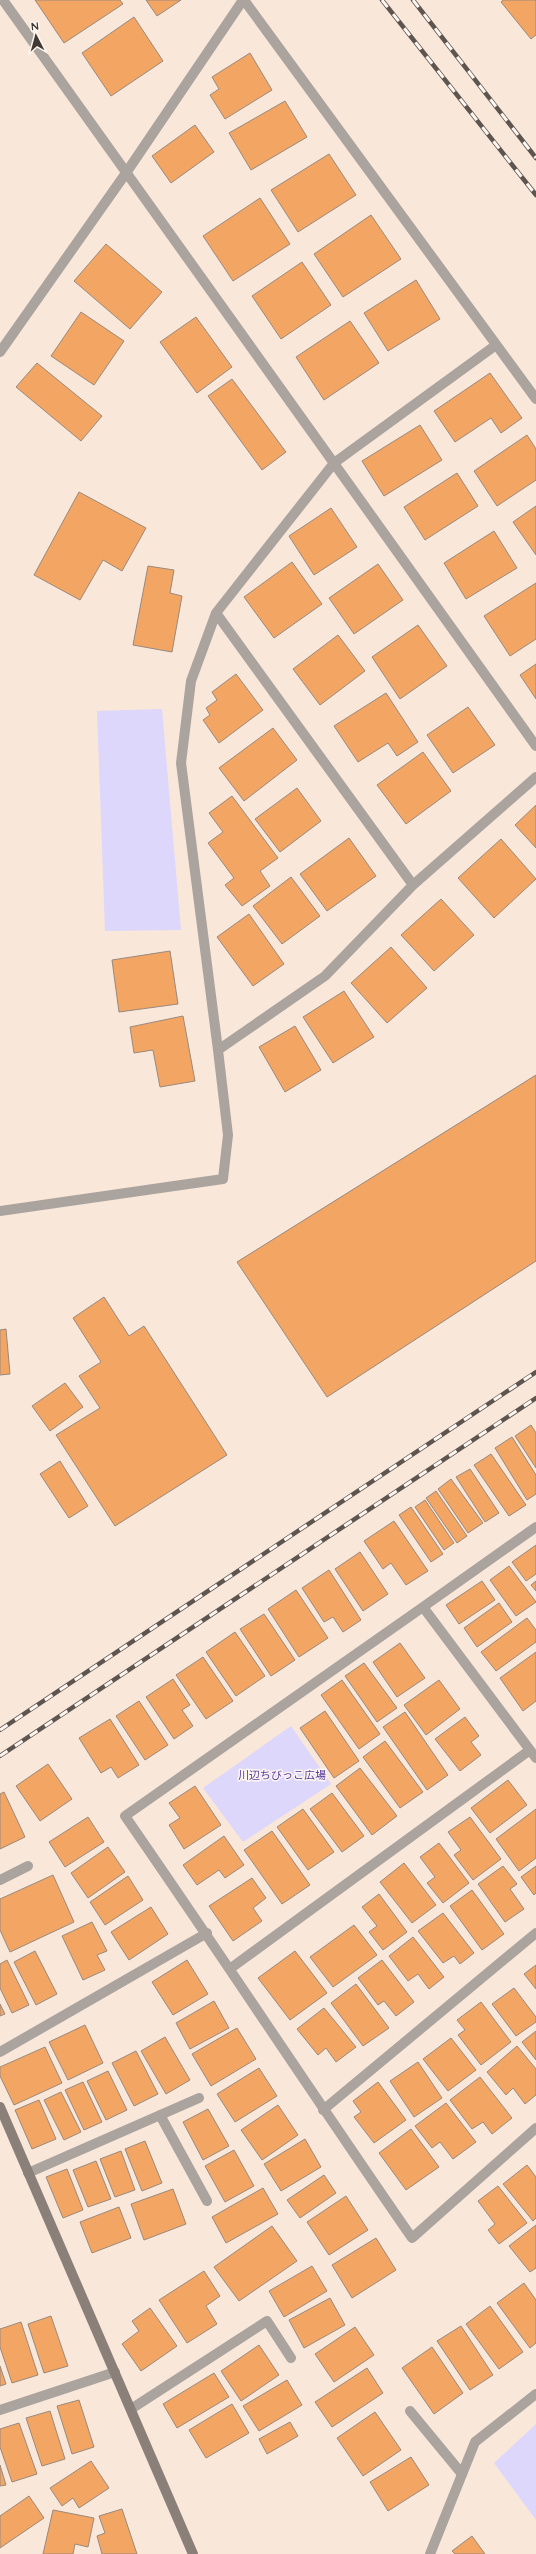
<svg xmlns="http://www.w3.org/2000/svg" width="536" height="2554" font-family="Quicksand,'Noto Sans JP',sans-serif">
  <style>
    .green { fill: #ddd7fc }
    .building { fill: #f3a564; stroke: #99897d }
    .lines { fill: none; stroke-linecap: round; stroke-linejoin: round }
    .lane { stroke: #aaa39e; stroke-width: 10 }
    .street { stroke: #aaa39e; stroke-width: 10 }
    .secondary { stroke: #8b8079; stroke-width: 10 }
    .rail-casing { stroke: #5e554f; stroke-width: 4.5 }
    .rail { stroke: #fef7f1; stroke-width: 3; stroke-dasharray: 9; stroke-linecap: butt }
    .labels { text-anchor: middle; stroke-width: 3; stroke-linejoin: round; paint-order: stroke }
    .park-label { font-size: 11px; fill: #583a9d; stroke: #fef7f1 }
  </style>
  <rect width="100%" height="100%" fill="#f9e7da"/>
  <path class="green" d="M162,709L181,930L105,931L97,711Z
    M291,1726L331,1784L243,1842L203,1788Z
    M536,2424V2520L494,2463Z"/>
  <path class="building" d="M35,0H120L123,4L64,43Z
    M146,0H181L157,16Z
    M503,0H536V35L531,39L501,2Z
    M134,17L163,61L111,96L82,53Z
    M250,53L272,90L225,119L210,95L219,89L212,77Z
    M285,101L307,137L251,170L229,133Z
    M195,125L214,152L171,183L152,156Z
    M329,154L356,195L298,232L271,190Z
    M260,198L290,244L233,281L203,236Z
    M371,215L401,259L343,297L314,254Z
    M106,244L162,292L130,329L74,281Z
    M302,262L331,305L281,339L252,296Z
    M416,280L440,319L388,351L364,313Z
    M81,312L124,341L94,385L51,356Z
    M196,317L232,367L197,393L160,342Z
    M350,321L379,363L324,400L296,357Z
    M37,363L102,416L81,441L16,387Z
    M490,373L522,418L501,433L491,418L455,442L434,411Z
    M232,379L286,452L262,470L208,396Z
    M420,425L442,460L384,496L362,461Z
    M527,435L536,449V480L497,506L474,471Z
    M457,473L478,506L425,540L404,507Z
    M79,492L146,528L122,571L103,560L80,600L34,575Z
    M536,506V555L513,522Z
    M331,508L357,547L314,575L289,536Z
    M494,531L517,568L466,599L444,563Z
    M292,562L322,604L274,638L244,597Z
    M378,564L403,600L354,634L329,598Z
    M148,566L174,570L170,593L182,596L172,652L133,645Z
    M536,583V639L510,656L484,616Z
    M418,625L447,666L400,699L372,657Z
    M338,635L365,671L320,705L293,669Z
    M536,664V699L520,675Z
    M236,674L263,710L219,743L203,720L210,715L206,708L217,700L212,692Z
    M386,693L418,742L397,756L388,743L358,762L334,726Z
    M468,707L495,745L453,773L427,735Z
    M273,728L297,760L244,801L219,768Z
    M423,752L451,791L406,824L377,785Z
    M297,788L321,821L280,852L255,819Z
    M232,796L278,858L260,871L270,886L242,906L225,885L234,878L208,843L223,832L209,813Z
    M536,805V848L515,825Z
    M349,838L376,876L327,911L300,874Z
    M501,839L536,879L494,918L458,878Z
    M291,877L320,916L282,944L253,906Z
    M441,899L474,935L434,971L401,935Z
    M249,914L284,964L253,986L217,937Z
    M391,947L427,988L387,1023L351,983Z
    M170,951L178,1004L119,1012L112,960Z
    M344,991L374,1037L333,1063L303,1017Z
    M183,1016L195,1081L160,1087L153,1050L134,1053L130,1027Z
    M295,1026L321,1070L285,1092L259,1047Z
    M536,1075V1261L327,1397L237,1262Z
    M104,1297L129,1336L144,1326L227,1455L115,1526L56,1435L100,1408L79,1376L101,1362L73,1318Z
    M6,1329L10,1374L0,1375V1330Z
    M65,1383L83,1407L50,1431L32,1406Z
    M531,1425L536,1433V1468L515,1436Z
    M512,1437L536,1475V1494L527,1500L495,1448Z
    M491,1454L526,1505L509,1516L474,1465Z
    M60,1461L88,1506L69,1518L40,1474Z
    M470,1469L499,1513L485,1522L456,1477Z
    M451,1479L483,1523L468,1533L438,1489Z
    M436,1491L467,1536L457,1543L426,1498Z
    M425,1500L454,1543L444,1550L415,1507Z
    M411,1507L443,1554L431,1562L399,1515Z
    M394,1521L428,1571L406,1585L391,1563L383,1569L364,1541Z
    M536,1545V1574L526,1581L512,1562Z
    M360,1552L388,1594L363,1611L335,1569Z
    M509,1566L536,1602L516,1616L490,1580Z
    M329,1570L361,1620L343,1632L333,1617L324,1622L302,1588Z
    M482,1581L495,1600L459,1624L446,1605Z
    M536,1581V1591L531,1585Z
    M296,1590L328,1638L299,1657L268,1609Z
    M499,1603L512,1622L477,1647L464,1628Z
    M264,1614L295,1660L271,1676L240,1629Z
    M527,1618L536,1630V1642L496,1671L481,1652Z
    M235,1632L265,1676L236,1696L206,1652Z
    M400,1643L425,1678L397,1697L373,1662Z
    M536,1652V1701L523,1711L500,1678Z
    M203,1657L233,1701L206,1719L176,1675Z
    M364,1663L397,1708L377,1722L345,1676Z
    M173,1679L190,1705L182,1710L193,1726L174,1739L146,1697Z
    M342,1680L380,1734L359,1749L321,1695Z
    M439,1680L460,1709L426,1735L404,1705Z
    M139,1701L168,1745L145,1760L116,1716Z
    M325,1711L359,1761L334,1778L300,1728Z
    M405,1712L448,1775L427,1790L383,1727Z
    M465,1717L479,1736L471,1742L481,1755L460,1771L435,1739Z
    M110,1719L139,1765L118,1778L111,1767L101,1773L79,1738Z
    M385,1741L423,1792L400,1808L363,1757Z
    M48,1764L72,1799L40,1821L16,1786Z
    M360,1768L397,1816L372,1835L336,1786Z
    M508,1780L527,1805L490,1833L471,1808Z
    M195,1786L221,1825L184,1849L169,1825L180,1818L169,1803Z
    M4,1792L25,1837L0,1849V1794Z
    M332,1793L364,1836L342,1852L310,1809Z
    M303,1809L334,1852L308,1870L277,1827Z
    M536,1809V1858L519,1871L496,1839Z
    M88,1817L104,1842L65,1867L49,1842Z
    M470,1817L501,1859L473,1880L454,1855L461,1850L448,1832Z
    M272,1831L310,1885L282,1904L244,1850Z
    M224,1836L244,1865L225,1878L219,1870L197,1885L183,1865Z
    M439,1843L469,1883L443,1903L427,1883L435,1877L420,1857Z
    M108,1847L125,1872L88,1898L71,1873Z
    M404,1863L436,1905L412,1923L380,1882Z
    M503,1866L517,1884L510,1889L524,1909L505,1922L478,1884Z
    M536,1866V1893L534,1895L521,1877Z
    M53,1875L74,1922L10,1952L0,1930V1899Z
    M128,1876L143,1900L105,1925L90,1902Z
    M252,1878L266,1898L253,1908L262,1921L233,1941L209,1906Z
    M472,1890L504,1934L482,1950L450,1906Z
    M379,1894L407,1932L383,1950L369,1932L377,1926L362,1907Z
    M151,1907L168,1934L129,1960L111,1932Z
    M443,1913L474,1953L460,1964L454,1956L443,1963L418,1931Z
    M92,1922L107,1951L97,1955L105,1970L83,1980L62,1936Z
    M354,1925L377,1955L333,1987L310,1957Z
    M413,1937L444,1977L429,1989L418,1974L408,1981L389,1956Z
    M35,1951L57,1994L36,2005L14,1962Z
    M295,1951L327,1993L290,2020L258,1978Z
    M7,1960L29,2005L12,2013L0,1988V1964Z
    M187,1960L208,1994L173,2015L152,1982Z
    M382,1960L414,2002L396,2016L384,2001L378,2005L358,1978Z
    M536,1965V1989L524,1974Z
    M356,1984L389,2028L363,2046L331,2003Z
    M514,1988L536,2017V2022L516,2036L492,2004Z
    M214,2001L229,2028L190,2049L176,2023Z
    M481,2002L511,2042L481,2065L458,2035L465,2030L457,2020Z
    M0,2004L5,2014L0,2016Z
    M324,2008L356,2047L336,2062L326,2048L318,2055L297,2029Z
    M85,2025L103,2063L68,2080L49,2042Z
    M237,2028L256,2059L211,2086L192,2054Z
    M536,2031V2060L522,2042Z
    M165,2037L190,2080L166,2094L141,2051Z
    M451,2038L476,2070L448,2091L423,2059Z
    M517,2046L536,2069V2095L525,2104L513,2088L506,2095L487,2072Z
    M45,2047L62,2083L14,2105L0,2076V2067Z
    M136,2051L158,2094L134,2106L112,2063Z
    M418,2062L442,2098L414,2117L390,2081Z
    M259,2068L277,2096L235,2122L217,2094Z
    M108,2071L127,2110L106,2120L87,2081Z
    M480,2077L512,2118L492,2134L483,2122L472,2129L450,2100Z
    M83,2082L102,2122L84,2130L65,2090Z
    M378,2082L406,2120L374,2143L354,2117L361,2112L353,2101Z
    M61,2092L81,2132L64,2140L44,2100Z
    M39,2100L56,2139L32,2149L15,2110Z
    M446,2103L476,2142L453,2159L440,2142L432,2148L415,2126Z
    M278,2105L298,2135L262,2160L241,2130Z
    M208,2109L229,2146L203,2160L183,2122Z
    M411,2129L439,2167L406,2190L379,2153Z
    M305,2139L321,2167L281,2191L264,2164Z
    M145,2141L162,2183L142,2191L125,2149Z
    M234,2150L254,2186L225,2202L205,2166Z
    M121,2151L135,2190L115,2197L100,2159Z
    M96,2161L111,2199L88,2207L73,2170Z
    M527,2165L536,2177V2218L533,2221L503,2184Z
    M67,2169L83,2210L63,2218L46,2177Z
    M324,2175L336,2193L300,2218L287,2200Z
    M498,2186L527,2223L499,2244L488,2230L495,2224L478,2201Z
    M263,2188L278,2214L226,2243L212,2217Z
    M173,2189L186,2224L144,2240L131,2204Z
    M346,2196L368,2230L329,2255L307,2222Z
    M119,2207L131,2238L92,2253L80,2222Z
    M536,2225V2268L530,2272L509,2246Z
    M272,2226L297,2261L239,2301L214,2267Z
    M376,2238L396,2270L352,2298L332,2265Z
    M312,2266L327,2291L284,2317L269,2291Z
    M204,2271L220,2296L206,2306L217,2324L187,2343L159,2300Z
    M524,2283L536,2300V2343L530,2348L497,2303Z
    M330,2298L345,2325L304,2348L289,2320Z
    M490,2306L523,2352L499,2369L466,2324Z
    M150,2308L177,2346L141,2371L122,2344L139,2331L132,2321Z
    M51,2316L68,2366L44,2373L28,2324Z
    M21,2322L38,2375L12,2383L0,2347V2329Z
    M461,2326L493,2375L470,2390L437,2341Z
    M355,2327L374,2355L334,2382L315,2354Z
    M259,2345L279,2375L241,2401L221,2371Z
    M432,2347L463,2393L434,2414L402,2368Z
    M0,2366L6,2384L0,2386Z
    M367,2368L383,2393L332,2427L315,2402Z
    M214,2373L229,2397L177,2428L163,2404Z
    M287,2380L302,2405L259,2431L243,2406Z
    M79,2400L94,2447L72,2454L57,2406Z
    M232,2404L249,2433L206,2458L189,2430Z
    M50,2411L65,2459L42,2466L26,2418Z
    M375,2412L401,2450L363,2476L337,2438Z
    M290,2422L298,2436L267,2454L259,2439Z
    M19,2423L37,2474L12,2482L0,2447V2429Z
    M411,2457L429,2485L388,2511L370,2482Z
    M91,2461L109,2488L79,2508L73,2498L62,2506L50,2488Z
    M0,2465L6,2485L0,2486Z
    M29,2496L44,2518L0,2548V2516Z
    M122,2509L137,2554H102L97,2536L105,2533L99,2516Z
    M53,2510L94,2518L88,2547L75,2544L73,2554H43Z
    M472,2536L485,2554H455L452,2551Z"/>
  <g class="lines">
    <path class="lane" d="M0,1880L28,1866
      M160,2115L207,2201
      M28,2173L199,2098
      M131,2409L267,2321L291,2358
      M0,2410L115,2372
      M410,2411L462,2474"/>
    <path class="street" d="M3,0L536,746
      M244,0L536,399
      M496,345L334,463L216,613L191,681L181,763L218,1050L325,976L413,885L536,777
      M0,352L126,173L243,0
      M216,613L413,885
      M0,1211L223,1179L228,1135L218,1050
      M423,1607L536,1527
      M536,1758L423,1607L125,1816C222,1956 315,2098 412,2238L536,2128
      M231,1968L530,1750
      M0,2052L207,1933
      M323,2110L536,1933
      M430,2554L475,2442L536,2394"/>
    <path class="secondary" d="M0,2107L193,2554"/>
    <defs>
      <path id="rail" d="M382,0L536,195
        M413,0L536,158
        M0,1730L536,1372
        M0,1756L536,1398"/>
    </defs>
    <use href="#rail" class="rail-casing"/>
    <use href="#rail" class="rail"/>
  </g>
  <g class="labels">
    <g class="park-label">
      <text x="282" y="1779">川辺ちびっこ広場</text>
    </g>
  </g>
  <g transform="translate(36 36) rotate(354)" stroke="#fef7f1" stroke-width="3" paint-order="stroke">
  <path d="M0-3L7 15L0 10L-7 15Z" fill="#403934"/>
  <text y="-6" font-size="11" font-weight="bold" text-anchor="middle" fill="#403934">N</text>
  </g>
</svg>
